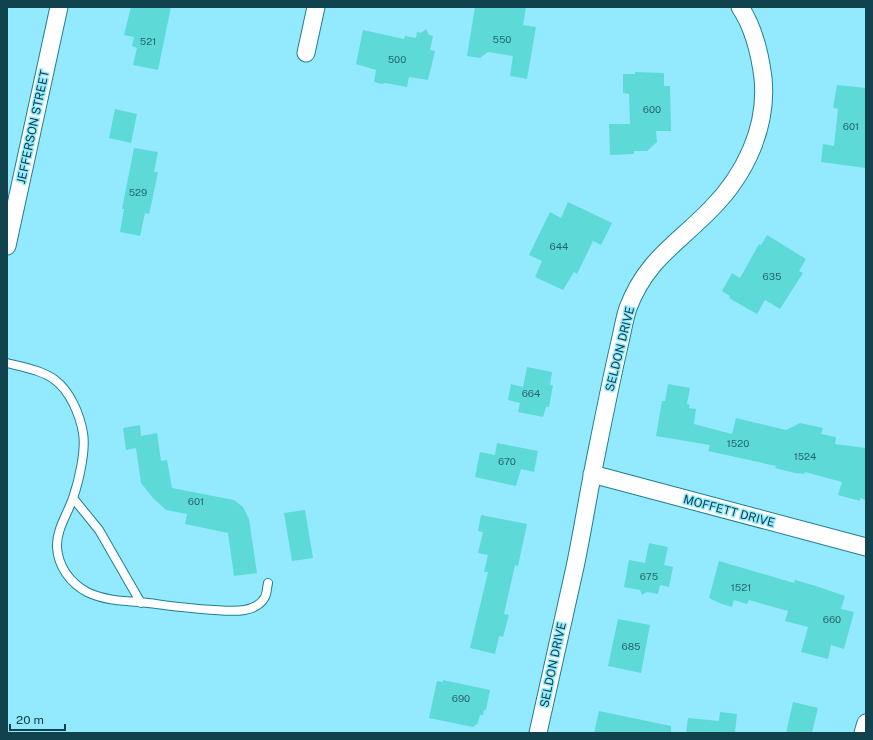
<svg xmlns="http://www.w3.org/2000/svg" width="873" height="740" font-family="'Public Sans',sans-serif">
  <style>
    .building { fill: #5dd9d7 }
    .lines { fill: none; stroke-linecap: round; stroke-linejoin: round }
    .lane-casing { stroke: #1f7f91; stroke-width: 10 }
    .street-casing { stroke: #1f7f91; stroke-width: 19 }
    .lane { stroke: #fff; stroke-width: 8 }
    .street { stroke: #fff; stroke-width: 17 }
    .labels { text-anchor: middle; stroke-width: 3; stroke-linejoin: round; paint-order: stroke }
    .number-label { font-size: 10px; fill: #236870 }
    .street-label { font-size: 12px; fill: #10434e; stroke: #93eafe }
  </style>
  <rect width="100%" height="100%" fill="#93eafe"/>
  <path class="building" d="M131,7H171L158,70L133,65L137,48L132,46L134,37L124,35Z
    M475,7H526L523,25L536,27L527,79L510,76L513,56L488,52L480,58L467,56Z
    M426,29L429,35L433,36L430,50L435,51L428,80L409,77L407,87L385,83L382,84L374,82L376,70L356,64L363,30L404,39L405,36L416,38L417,32L421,33Z
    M635,72L664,73V86H670L671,131H656L657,142L647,151H634V154L610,155L609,124H630L629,94L623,93V74H635Z
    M837,85L866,88V168L821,162L823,144L834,146L838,109L833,108Z
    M115,109L137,114L131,143L109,138Z
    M134,148L158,152L154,172H158L152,201L149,214L145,213L140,236L120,232L124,209H122Z
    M568,202L612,223L601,245L593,241L577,274L574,272L563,290L535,277L542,261L529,255L550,212L561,218Z
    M767,235L806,259L799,271L803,273L780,309L765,300L757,314L729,298L730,296L722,291L732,273L740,278L759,244L761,245Z
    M527,367L552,372L550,385H553L549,407H546L543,417L518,412L520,403L508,400L511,384L523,387Z
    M668,384L690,388L687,404L690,405L689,408L696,409L694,424L732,434L736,418L786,430L800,423L823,428L821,434L836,437L835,444L866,448V500L860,498V501L838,495L842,482L805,472L804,474L795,473L775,468L776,466L708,451L710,445L656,436L662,401H665Z
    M140,425L141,436L157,433L161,461L167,460L172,488L234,500L243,507L249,519L257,573L234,576L228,533L185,524L187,514L166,510L153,498L141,483L136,448L126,450L123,428Z
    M497,443L538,451L534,472L521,469L516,486L475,477L480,452L495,455Z
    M305,510L313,558L292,561L284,513Z
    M481,515L527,524L518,566L515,565L504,614L509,615L503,637L499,636L495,654L470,648L488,572H484L488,555L478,553L483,532L478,531Z
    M649,543L668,547L664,565L673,567L669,587L660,585L658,594L647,592L642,595L640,590L624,587L629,560L645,563Z
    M719,561L794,583L795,580L816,586L845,596L841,609L854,612L844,649L831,645L828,659L801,652L808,627L785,621L788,611L749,600L747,604L734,600L732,607L722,604L709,598Z
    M618,619L650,625L641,673L608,666Z
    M443,680L490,690L486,710H484L483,715H480L478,723L473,727L429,718L437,681L443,682Z
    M793,702L818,708L812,733H786Z
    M599,711L671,726V733H594Z
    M720,712L737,714L735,733H686L688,718L719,721Z"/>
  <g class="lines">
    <defs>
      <path id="lane" d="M7,363C22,367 42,370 55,380C70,391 80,415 83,433C86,450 79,481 73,498C68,513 56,530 57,547C58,566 70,583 87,592C103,600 122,601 140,602C165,605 190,609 215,610C231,611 256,614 265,597C267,593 267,587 268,583
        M73,498L99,530L141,603"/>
      <path id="street" d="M306,53L316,7
        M7,246L59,7
        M592,474L866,547
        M538,733C550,678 563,622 575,567C583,529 589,489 597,451C604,416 611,381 619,346C622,334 624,320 628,308C646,260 677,244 711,209C745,175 768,127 763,78C760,54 754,28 740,7
        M863,733L866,723"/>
    </defs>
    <use href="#lane" class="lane-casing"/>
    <use href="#street" class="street-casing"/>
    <use href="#lane" class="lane"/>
    <use href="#street" class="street"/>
  </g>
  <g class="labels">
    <g class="number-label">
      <text x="502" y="43">550</text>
      <text x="148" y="45">521</text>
      <text x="397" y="63">500</text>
      <text x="652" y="113">600</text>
      <text x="851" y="130">601</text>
      <text x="138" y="196">529</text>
      <text x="559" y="250">644</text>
      <text x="772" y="280">635</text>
      <text x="531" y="397">664</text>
      <text x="738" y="447">1520</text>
      <text x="805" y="460">1524</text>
      <text x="507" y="465">670</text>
      <text x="196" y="505">601</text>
      <text x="649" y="580">675</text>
      <text x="741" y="591">1521</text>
      <text x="832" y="623">660</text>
      <text x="631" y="650">685</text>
      <text x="461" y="702">690</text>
    </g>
    <g class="street-label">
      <text transform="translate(33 127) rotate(-78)" y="4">JEFFERSON STREET</text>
      <text transform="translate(620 349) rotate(-76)" y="4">SELDON DRIVE</text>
      <text transform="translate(729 511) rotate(15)" y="4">MOFFETT DRIVE</text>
      <text transform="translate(553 665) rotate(-78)" y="4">SELDON DRIVE</text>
    </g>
  </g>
  <rect width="873" height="740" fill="none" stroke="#10434e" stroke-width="16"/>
  <path d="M10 724v6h55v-6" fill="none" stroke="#10434e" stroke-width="2"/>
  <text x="16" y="724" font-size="12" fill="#10434e" stroke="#93eafe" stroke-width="3" paint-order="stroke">20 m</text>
</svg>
